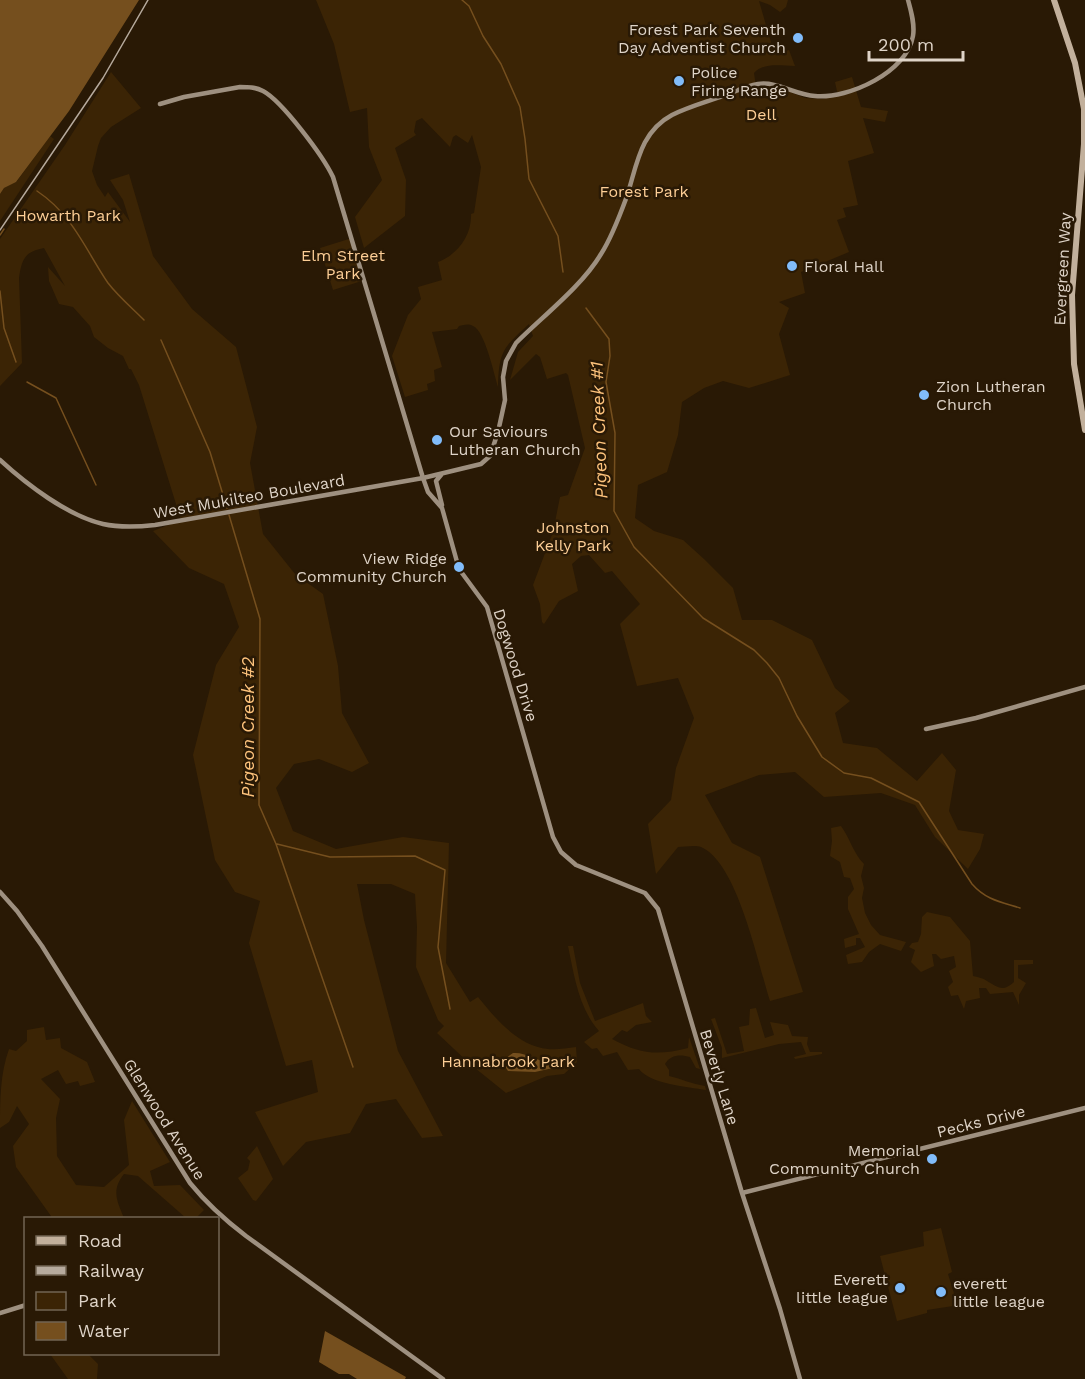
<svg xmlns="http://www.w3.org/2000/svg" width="1085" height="1379" font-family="'Work Sans',sans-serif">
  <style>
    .green { fill: #3b2405 }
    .water { fill: #754f1e }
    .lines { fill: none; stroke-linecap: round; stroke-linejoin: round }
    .stream { stroke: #754f1e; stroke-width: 1.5 }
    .secondary { stroke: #9e9080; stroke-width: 4.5 }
    .primary { stroke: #c2b09c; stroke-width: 6 }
    .rail { stroke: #b6aa9d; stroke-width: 1.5 }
    .poi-dot { fill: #81bcfa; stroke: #291905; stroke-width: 2 }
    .labels { text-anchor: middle; stroke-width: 5; stroke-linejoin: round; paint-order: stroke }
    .poi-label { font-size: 16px; fill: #dfd4c8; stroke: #291905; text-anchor: start }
    .park-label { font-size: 16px; fill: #fdce96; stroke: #291905 }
    .street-label { font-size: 16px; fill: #dfd4c8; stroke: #291905 }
    .water-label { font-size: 18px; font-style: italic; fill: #fec37c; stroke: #291905 }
  </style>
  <rect width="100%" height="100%" fill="#291905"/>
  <path class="green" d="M316,0H788L786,7L780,12L770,5L759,1L773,49L779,53L789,50L795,66C781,66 764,62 754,73L756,87L775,86L805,98L822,99L838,96L835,82L852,77L861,107L888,111L885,122L863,118L874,153L848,161L858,205L843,208L846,217L837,220L849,252L801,272L805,293L779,302L789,308L779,334L790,375L749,388L723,381L704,388L682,402L678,435L667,472L638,485L635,518L654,531L683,540L704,559L733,588L742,620H772L812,640L835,688L850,701L835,713L843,743L877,748L917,781L942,753L956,770L949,811L958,830L984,834L980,849L968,869L935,837L915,805L881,793L824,797L795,772L759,775L705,795L732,843L760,857L803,992L770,1001C758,964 738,863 701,847C695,845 684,847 678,847L656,874L648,824L671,800L676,768L694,718L678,678L637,686L620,624L640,604L612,571L605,573L589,555L581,556L572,564L578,591L559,601L546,621L544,624L542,622L540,604L533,585L553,532L560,497L568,495L585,448L568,375L566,373L547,379L540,357L536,354L510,380L518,352L533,336L529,324C503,348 499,351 498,387C494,374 485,331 473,326C468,323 464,325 459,326L457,329L432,332L442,367L434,370L435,381L427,384L428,390L405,397L392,356L408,315L421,299L418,287L442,280L438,262C457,255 472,236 471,214L474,213L481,167L472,135L468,143L456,135L453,137L450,147L422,118L416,121L414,132L416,135L395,148L406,180L405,216L364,248L355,217L382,180L369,147L367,108L350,112L334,44Z
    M111,72L141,108L111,127L101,138L98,146L92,171L97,185L105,197L108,192L130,222L123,200L110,180L129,174L153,256L192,309L236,347L257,427L250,463L263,534L295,574L323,594L338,666L342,713L369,763L352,772L319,759L294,764L276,788L293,831L336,849L403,837L449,843L446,963L470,1002L478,997C495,1018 518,1046 548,1049C557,1050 567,1048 576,1047L577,1062L564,1074L547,1076L506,1093L470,1064L437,1033L444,1026L438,1020L416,967L417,927L415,894L391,884H357L364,920L398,1051L443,1136L422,1138L396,1099L366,1104L350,1133L306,1142L283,1166L255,1112L318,1092L312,1060L286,1066L249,943L260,901L235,892L215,860L193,755L216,665L239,627L224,584L189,568L153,531L181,520L139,385L131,369H129L123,356L108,348L94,337L90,326L73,307L59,304L49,281L48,267L65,286L44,248C25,252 22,258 19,278L22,363L0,386V239L65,145Z
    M50,136L54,139L0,221V194L4,188L17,181Z
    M352,238L365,280L333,290L320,248Z
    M841,826C850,838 853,853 864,864L861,876L864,888L862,898L865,913L871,925L880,935L906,942L901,951L880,944L869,952L862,962L848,964L846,955L865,947L860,938H856V945L845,948L844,939L859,934L848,909V897L854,889L850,878L844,877L840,862L830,856L832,841L831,828Z
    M927,912L950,917L970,941L973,976C977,977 983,978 987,981C999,988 1003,992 1014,982V960H1033V964L1018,965V978L1026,983L1019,995V1005L1013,992L990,994L986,988H979L980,998L966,1001L964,1009L958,995L951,996L948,987L953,982L949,971L956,967L954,956L941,959L936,954H932L934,966L921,972L911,962L915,950L909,947L912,943L918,942L921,934L922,917Z
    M568,946H573L580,983L595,1021L643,1003L646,1016L652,1022L636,1025L627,1032L622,1030L612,1039C640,1054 657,1056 688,1048L689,1037L700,1069L696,1068L690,1057C680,1054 670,1055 665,1064L669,1070V1076C682,1079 692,1084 705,1086L706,1090C688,1087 650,1084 639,1069L628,1070L617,1052L603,1056L597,1048L592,1049L584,1042L599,1031C579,1009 574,975 568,946Z
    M756,1008L765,1038L774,1035L770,1022L788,1025L792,1036L808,1037L807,1044L810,1052H822V1054L795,1059L794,1057L806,1054L801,1042L779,1044L722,1058V1048L711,1019L715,1018L727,1054L744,1051L739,1027L749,1025L750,1009Z
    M44,1027L46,1040L60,1038L61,1048L87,1062L95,1082L80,1086L78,1081L66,1084L58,1070L41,1079L60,1099L56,1118L57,1156L76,1185L104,1187L129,1165L124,1120L132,1101L170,1162L150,1171L154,1186L180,1185L204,1210L196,1218H186L138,1176L124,1174C111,1190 117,1201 124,1218H51V1216L16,1167L13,1146L29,1124L17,1106L9,1122L0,1128C0,1101 0,1074 9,1049L16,1051L27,1041V1030Z
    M257,1146L273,1179L256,1201L253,1200L238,1178L248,1170L250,1161L247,1158Z
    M941,1228L952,1272L948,1274L957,1303L953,1306L927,1310V1313L897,1321L880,1256L924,1246L923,1232Z
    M50,1354H88L98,1364L97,1379H68Z"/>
  <path class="water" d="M0,0H139L69,111L16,182L4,188L0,194Z
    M513,1053C525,1052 541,1061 552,1066L553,1068L535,1072L508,1071L506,1068V1058Z
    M325,1331L406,1377L405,1379H357L349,1374H339L319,1362Z"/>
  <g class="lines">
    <path class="stream" d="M462,0L469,6L483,36L501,64L520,107L525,139L529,179L558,236L563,272
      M37,191C73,215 85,249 108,283C118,296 132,308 144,320
      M0,235L4,229
      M0,291L4,328L16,362
      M586,308L609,339L610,356L606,382L615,433L614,511L634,547L703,618L754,650L767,663L779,678L797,716L822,757L844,773L871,778L919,802L972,884C986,900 1001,902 1020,908
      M161,340L210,452L227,508
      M27,382L56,398L96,485
      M229,515L260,619L259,805L276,844L353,1067
      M277,844L330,857L415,856L445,870L438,947L450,1009"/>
    <path class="secondary" d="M160,104L184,97L240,87C248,87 255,87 263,91C282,101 323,156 333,177L423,478L428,492L442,508L459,569L487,607L553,837L561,852L576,865L645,893L658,909L742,1193L780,1309L800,1379
      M0,460C26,484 68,516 103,524C121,528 137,527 155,525L423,478L481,464L490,456L498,432L505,400L503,377L506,361L516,343C543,316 582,286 601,254C612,237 620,215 627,196C637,165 640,132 672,115C688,107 706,102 723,96C734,92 746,86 758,84C777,81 796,95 815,96C849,99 907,72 913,36C915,24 911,11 908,0
      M441,475L436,481L442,505
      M926,729L976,718L1085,687
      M0,892L17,911L42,946L190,1183C207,1204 225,1220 246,1236L443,1379
      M742,1193L1085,1108
      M0,1313L26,1305"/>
    <path class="primary" d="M1054,0L1075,63L1084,109V144L1072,295L1074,364L1085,430"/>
    <path class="rail" d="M0,230L103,78L148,0"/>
  </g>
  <g class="poi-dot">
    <circle cx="798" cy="38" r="6"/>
    <circle cx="679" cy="81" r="6"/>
    <circle cx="792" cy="266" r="6"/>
    <circle cx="924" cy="395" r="6"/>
    <circle cx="437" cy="440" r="6"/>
    <circle cx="459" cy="567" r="6"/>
    <circle cx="932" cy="1159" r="6"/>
    <circle cx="900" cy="1288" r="6"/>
    <circle cx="941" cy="1292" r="6"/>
  </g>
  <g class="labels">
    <g class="poi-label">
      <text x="786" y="35" text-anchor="end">Forest Park Seventh<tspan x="786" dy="18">Day Adventist Church</tspan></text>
      <text x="691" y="78">Police<tspan x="691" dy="18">Firing Range</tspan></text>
      <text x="804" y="272">Floral Hall</text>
      <text x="936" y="392">Zion Lutheran<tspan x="936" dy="18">Church</tspan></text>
      <text x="449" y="437">Our Saviours<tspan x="449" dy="18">Lutheran Church</tspan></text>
      <text x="447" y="564" text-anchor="end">View Ridge<tspan x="447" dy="18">Community Church</tspan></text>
      <text x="920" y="1156" text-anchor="end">Memorial<tspan x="920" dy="18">Community Church</tspan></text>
      <text x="888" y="1285" text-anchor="end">Everett<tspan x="888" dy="18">little league</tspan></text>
      <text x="953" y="1289">everett<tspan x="953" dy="18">little league</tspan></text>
    </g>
    <g class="park-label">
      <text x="761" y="120">Dell</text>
      <text x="644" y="197">Forest Park</text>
      <text x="68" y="221">Howarth Park</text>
      <text x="343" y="261">Elm Street<tspan x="343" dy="18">Park</tspan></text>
      <text x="573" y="533">Johnston<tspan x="573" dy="18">Kelly Park</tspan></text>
      <text x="508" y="1067">Hannabrook Park</text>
    </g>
    <g class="street-label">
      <text transform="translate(1062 269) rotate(-87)" y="6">Evergreen Way</text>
      <text transform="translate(249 496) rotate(-10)" y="6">West Mukilteo Boulevard</text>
      <text transform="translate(516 665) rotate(73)" y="6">Dogwood Drive</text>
      <text transform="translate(720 1077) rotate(73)" y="6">Beverly Lane</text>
      <text transform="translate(165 1119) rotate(58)" y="6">Glenwood Avenue</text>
      <text transform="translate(981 1121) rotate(-14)" y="6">Pecks Drive</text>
    </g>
    <g class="water-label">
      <text transform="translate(599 430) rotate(-92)" y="6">Pigeon Creek #1</text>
      <text transform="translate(248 727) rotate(-90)" y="6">Pigeon Creek #2</text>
    </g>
  </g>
  <rect x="24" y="1217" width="195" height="138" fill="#291905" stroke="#726453" stroke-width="1.5"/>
  <rect x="36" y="1236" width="30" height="9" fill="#c2b09c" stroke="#726453" stroke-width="1.5"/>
  <text x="78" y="1247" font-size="18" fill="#dfd4c8">Road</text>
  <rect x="36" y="1266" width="30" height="9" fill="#b6aa9d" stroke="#726453" stroke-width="1.5"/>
  <text x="78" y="1277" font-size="18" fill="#dfd4c8">Railway</text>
  <rect x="36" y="1292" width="30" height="18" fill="#3b2405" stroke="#726453" stroke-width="1.5"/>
  <text x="78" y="1307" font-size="18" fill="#dfd4c8">Park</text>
  <rect x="36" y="1322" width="30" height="18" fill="#754f1e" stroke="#726453" stroke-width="1.5"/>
  <text x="78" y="1337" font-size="18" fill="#dfd4c8">Water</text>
  <path d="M869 51v9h94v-9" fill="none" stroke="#dfd4c8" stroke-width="3"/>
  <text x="878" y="51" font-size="18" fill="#dfd4c8" stroke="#291905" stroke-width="4.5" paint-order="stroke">200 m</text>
</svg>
